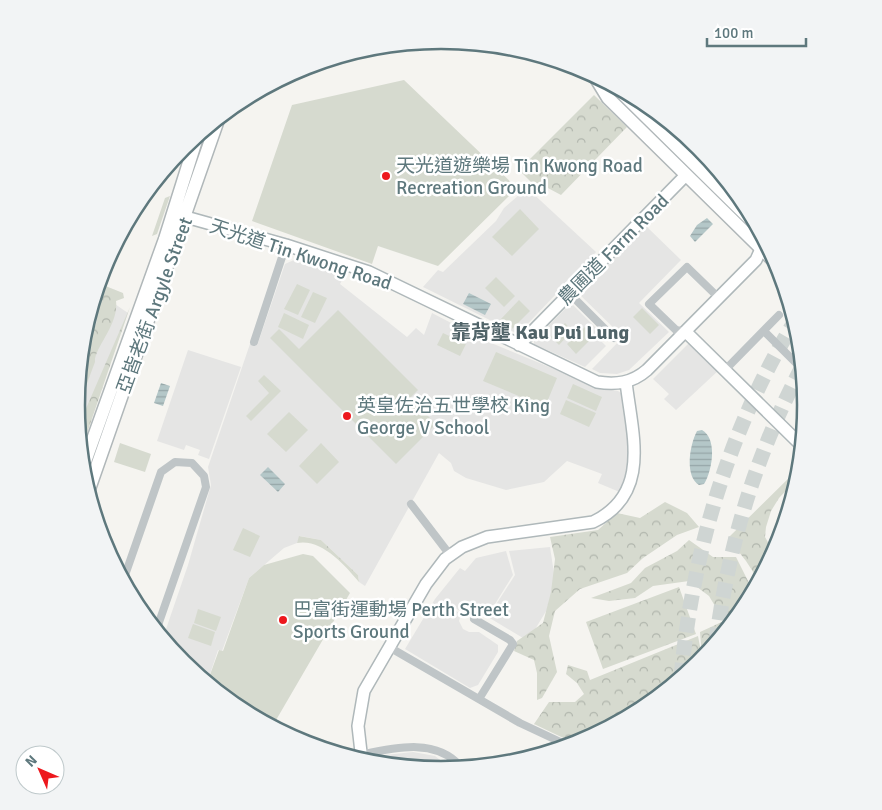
<svg xmlns="http://www.w3.org/2000/svg" width="882" height="810" font-family="Signika,'Noto Sans TC',sans-serif">
  <style>
    .built { fill: #e5e5e4 }
    .grass { fill: #d6dacf }
    .forest { fill: url(#forest-crowns) }
    .water { fill: url(#water-rules) }
    .lines { fill: none; stroke-linecap: round; stroke-linejoin: round }
    .highway-tunnel { stroke: #cfd5d3; stroke-width: 15; stroke-dasharray: 15 8; stroke-linecap: butt }
    .secondary-casing { stroke: #afb8ba; stroke-width: 14 }
    .primary-casing { stroke: #b0b7b9; stroke-width: 15 }
    .street { stroke: #bfc5c7; stroke-width: 8 }
    .secondary { stroke: #fff; stroke-width: 11 }
    .primary { stroke: #fff; stroke-width: 12 }
    .poi-dot { fill: #ed181d; stroke: #fff; stroke-width: 2 }
    .labels { text-anchor: middle; stroke-width: 5; stroke-linejoin: round; paint-order: stroke }
    .poi-label { font-size: 19px; fill: #5e787d; stroke: #fff; text-anchor: start }
    .street-label { font-size: 19px; fill: #5e787d; stroke: #fff }
    .neighbourhood-label { font-size: 20px; font-weight: bold; fill: #506368; stroke: #fff }
    .rim { fill: none; stroke: #5e787d; stroke-width: 2.5 }
  </style>
  <defs>
    <pattern id="forest-crowns" width="20" height="18" patternUnits="userSpaceOnUse" patternTransform="scale(1.25)"><rect width="20" height="18" fill="#d6dacf"/><path d="M2 6a3 3 0 1 1 6 0M12 15a3 3 0 1 1 6 0" fill="none" stroke="#b1b6ad"/></pattern>
    <pattern id="water-rules" width="6" height="5" patternUnits="userSpaceOnUse" patternTransform="scale(1.25)"><rect width="6" height="5" fill="#b4c7c8"/><path d="M0 2.5h6" fill="none" stroke="#96a6a8"/></pattern>
  </defs>
  <rect width="100%" height="100%" fill="#f5f4f0"/>
  <path class="built" d="M527,188L596,252L518,334L423,287L438,270L443,272L496,221L504,208Z
    M646,226L681,260L639,303L669,332L629,370L617,374L600,373L592,369L623,337L579,294Z
    M296,259L345,275L340,284L407,337L416,328L424,335L432,313L484,340L598,387L618,391L624,395L630,461L622,493L598,483L602,474L567,461L544,482L506,490L466,478L454,471L451,463L439,453L365,586L359,582L358,575L321,540L300,536L297,543L284,548L249,578L222,651L218,650L207,683L183,663L165,642L168,633L165,632L188,565L211,485L208,467L251,341L258,343L285,264Z
    M96,291L128,313L80,444L76,405L83,334Z
    M571,303L601,333L597,337L606,346L585,367L534,344V340Z
    M690,342L719,370L676,410L664,399L669,394L653,379Z
    M188,350L241,367L209,459L198,455L200,450L186,445L184,450L157,441Z
    M550,547L557,593L528,641L488,617L515,575L509,551Z
    M506,551L513,575L487,617L476,609L468,608L463,612L440,601L461,614L459,621L463,629L469,632H479L498,645V652L478,685L470,688L405,649L435,599L460,568L465,571L476,558Z
    M413,752L435,756L452,769L441,770L375,763L385,755Z"/>
  <path class="grass" d="M404,80L517,188L438,266L378,246L372,264L252,221L292,105Z
    M170,196L157,234L152,236L165,198Z
    M520,209L539,229L512,256L492,237Z
    M496,277L515,296L504,307L485,288Z
    M297,284L310,290L298,315L284,309Z
    M313,292L327,298L315,323L301,317Z
    M519,300L530,311L511,330L500,320Z
    M642,308L659,325L650,334L633,317Z
    M338,310L418,390L410,398L436,424L396,464L290,358Z
    M284,313L309,325L303,339L278,327Z
    M565,323L572,331L559,345L551,337Z
    M585,327L594,336L576,354L567,344Z
    M279,329L299,349L290,358L270,338Z
    M443,333L466,344L460,356L437,345Z
    M496,352L557,378L545,407L483,381Z
    M264,375L281,391L251,421L246,416L269,393L258,381Z
    M573,384L602,397L596,411L567,398Z
    M566,400L596,413L589,427L560,414Z
    M289,412L308,430L286,452L267,434Z
    M120,443L151,454L145,472L114,462Z
    M321,443L339,462L317,484L299,466Z
    M243,528L260,536L250,557L233,550Z
    M303,554L313,556L350,593L272,727L238,708L207,683L219,650L223,651L249,578L264,565Z
    M198,609L221,617L216,631L194,623Z
    M193,624L215,632L211,646L188,638Z"/>
  <path class="forest" d="M594,95L627,127L561,195L546,187L537,188L519,170Z
    M98,283L123,293L124,298L116,301C119,325 94,348 95,362L77,410L83,338L96,325L97,318L89,313Z
    M130,307L84,442L80,448L78,427Z
    M800,467L798,478L779,498L771,511L766,527L765,537L774,553L759,581L746,561L728,538Z
    M665,502L687,513L699,527L677,535L643,558L627,573L580,589L555,611L549,636L557,672L542,698L537,700V673L534,660L514,651L517,641L543,623L551,592L555,559L550,537L598,530L617,513L640,518Z
    M299,536L321,540L358,575L359,582C345,565 321,538 297,543Z
    M689,540L713,557H736L753,591C728,638 687,677 645,708C625,722 601,731 580,742L576,744L534,724L549,702H575L584,694L577,683L566,674L568,665L587,671L590,680L698,636L702,657L700,632L724,621L709,596L689,581L653,586L635,598L609,601L591,598L631,583L645,568L677,551Z
    M679,587L696,634L603,669L586,622Z"/>
  <path class="water" d="M707,218L713,224L695,242L690,236L697,225Z
    M469,293L491,304L485,315L463,304Z
    M161,383L170,386L163,406L154,403Z
    M702,430C718,439 712,471 704,484L699,485C684,476 690,444 697,431Z
    M268,467L285,484L278,492L260,475Z"/>
  <g class="lines">
    <path class="highway-tunnel" d="M716,643C728,546 756,454 802,367
      M681,678C692,553 729,428 795,321"/>
    <defs>
      <path id="secondary" d="M695,144L708,177
        M175,214L286,245L369,272L597,382C616,385 632,383 647,370L756,260L765,240
        M686,332L802,446
        M519,345L686,175
        M362,761L358,726L364,691L426,584L445,559L462,547L487,537L593,522C652,494 632,434 626,382"/>
      <path id="primary" d="M594,75L608,98L778,265
        M616,87L757,226
        M82,470L165,239L198,134
        M88,492L219,117"/>
    </defs>
    <use href="#secondary" class="secondary-casing"/>
    <use href="#primary" class="primary-casing"/>
    <path class="street" d="M653,122L659,125L669,122
      M569,293L614,338
      M764,331L802,369
      M686,332L676,330L649,304L687,267L719,298
      M254,342L286,245
      M725,370L779,315
      M411,504L450,555
      M123,581L161,472L175,462L192,463L204,476L206,487L156,631
      M147,619L159,623
      M474,619L510,640L513,644L479,699
      M389,647L520,723L569,746
      M350,757C386,750 435,734 462,768"/>
    <use href="#secondary" class="secondary"/>
    <use href="#primary" class="primary"/>
  </g>
  <g class="poi-dot">
    <circle cx="386" cy="176" r="5"/>
    <circle cx="347" cy="416" r="5"/>
    <circle cx="283" cy="620" r="5"/>
  </g>
  <g class="labels">
    <g class="poi-label">
      <text x="396" y="172">天光道遊樂場 Tin Kwong Road<tspan x="396" dy="22">Recreation Ground</tspan></text>
      <text x="357" y="412">英皇佐治五世學校 King<tspan x="357" dy="22">George V School</tspan></text>
      <text x="293" y="616">巴富街運動場 Perth Street<tspan x="293" dy="22">Sports Ground</tspan></text>
    </g>
    <g class="street-label">
      <text transform="translate(613 249) rotate(-45)" y="7">農圃道 Farm Road</text>
      <text transform="translate(301 254) rotate(18)" y="7">天光道 Tin Kwong Road</text>
      <text transform="translate(154 305) rotate(-70)" y="7">亞皆老街 Argyle Street</text>
    </g>
    <g class="neighbourhood-label">
      <text x="540" y="339">靠背壟 Kau Pui Lung</text>
    </g>
  </g>
  <path d="M0 0H882V810H0ZM85 405a356 356 0 1 1 712 0a356 356 0 1 1-712 0Z" fill="#f2f4f5" fill-rule="evenodd"/>
  <path class="rim" d="M85 405a356 356 0 1 1 712 0a356 356 0 1 1-712 0Z"/>
  <g transform="translate(40 770) rotate(315)"><circle r="24" fill="#ffffff" stroke="#bfc9cb"/>
  <path d="M0-4L9 19L0 12L-9 19Z" fill="#ed181d"/>
  <text y="-8" font-size="14" font-weight="bold" text-anchor="middle" fill="#5e787d">N</text>
  </g>
  <path d="M707 38v8h99v-8" fill="none" stroke="#5e787d" stroke-width="2.5"/>
  <text x="714" y="38" font-size="15" fill="#5e787d" stroke="#ffffff" stroke-width="4" paint-order="stroke">100 m</text>
</svg>
